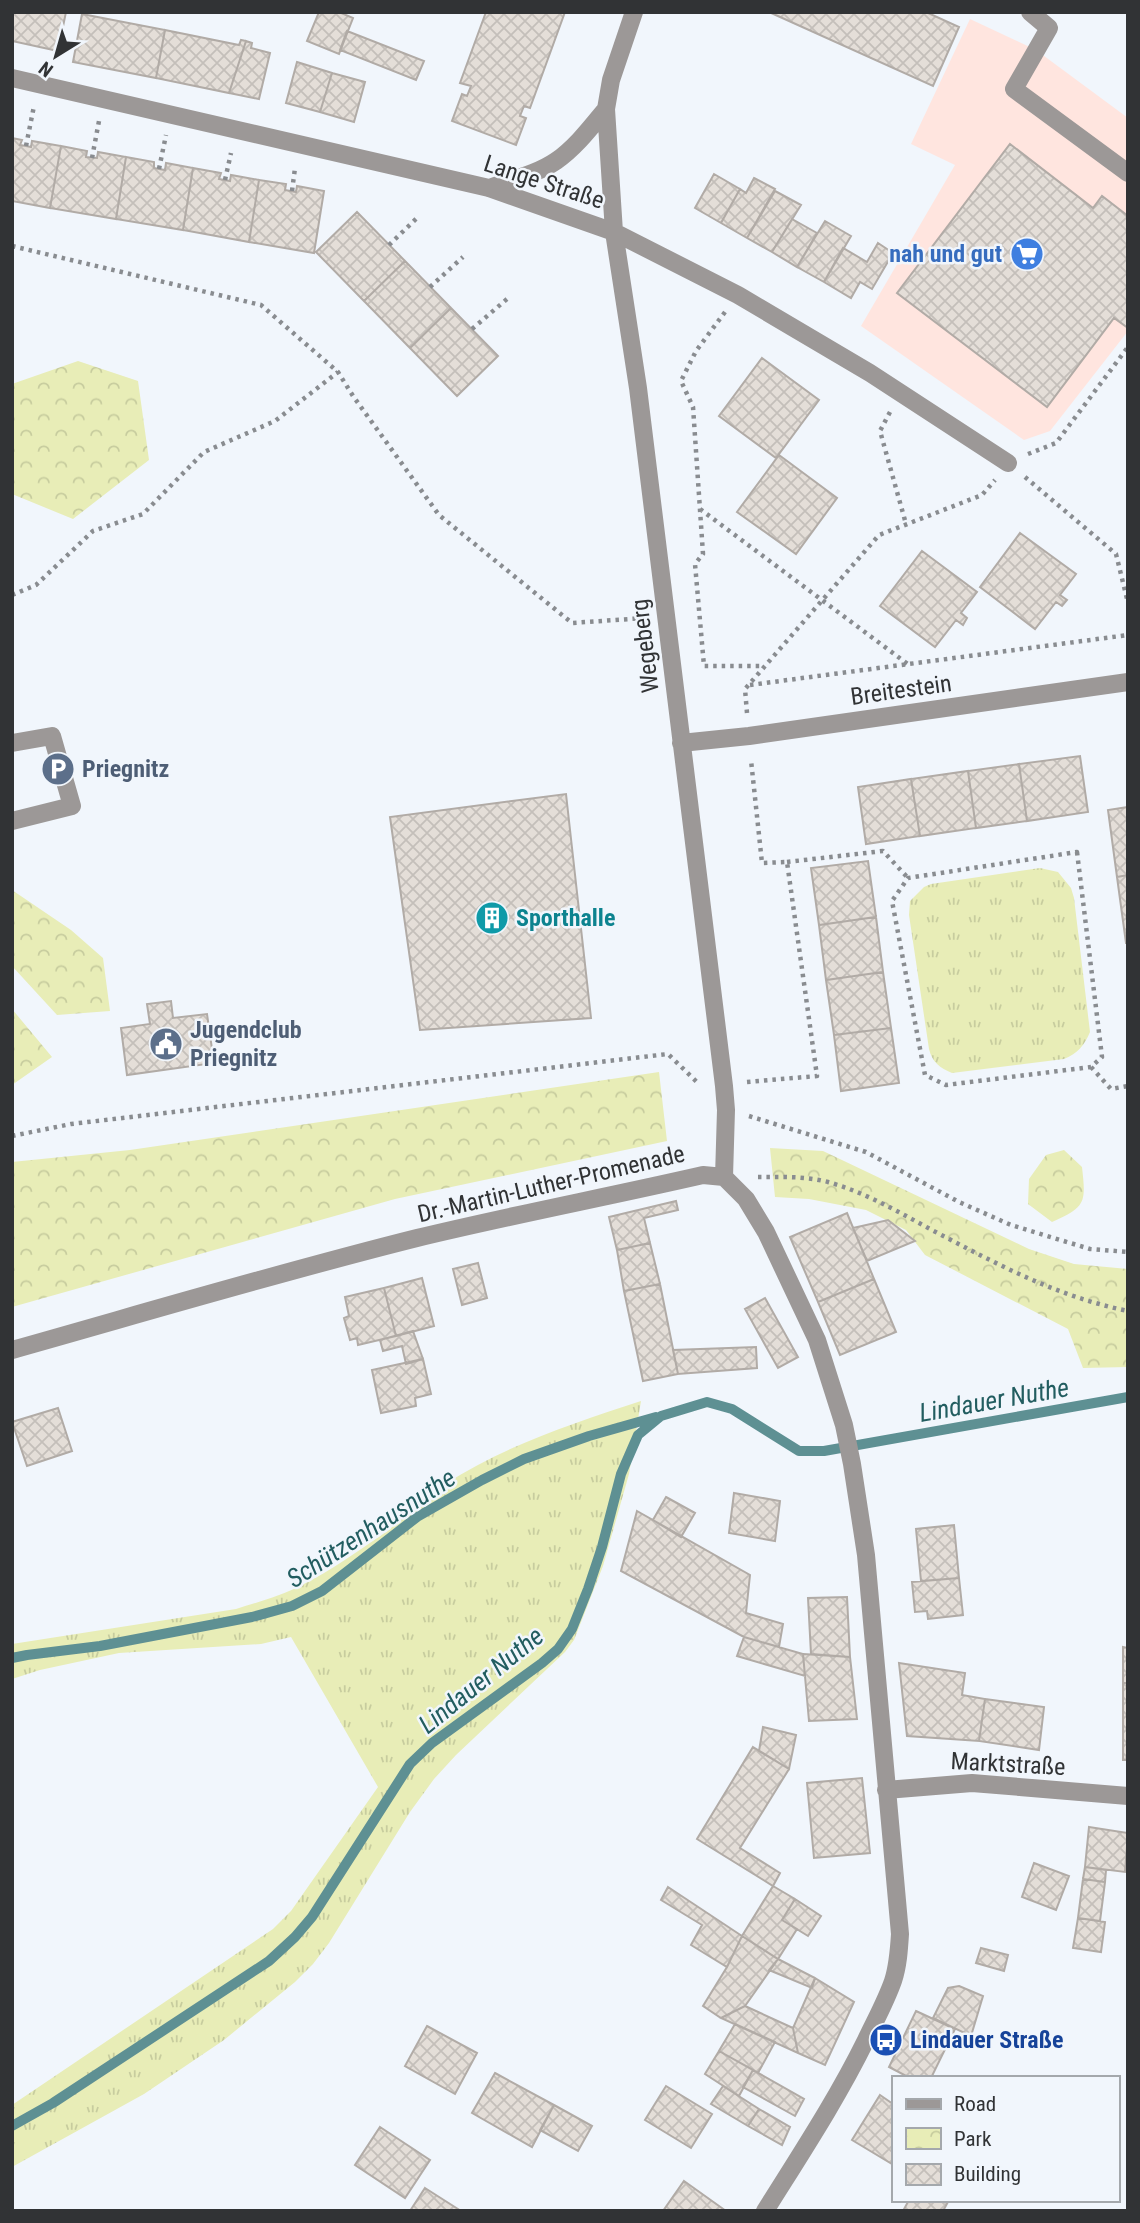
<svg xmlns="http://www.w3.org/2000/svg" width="1140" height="2223" font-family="'Roboto Condensed',sans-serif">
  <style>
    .commercial { fill: #ffe5df }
    .grass { fill: url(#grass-tufts) }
    .park { fill: url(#park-crowns) }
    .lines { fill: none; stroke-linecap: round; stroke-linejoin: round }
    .stream { stroke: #5e9093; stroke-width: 10 }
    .building { fill: url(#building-cross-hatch); stroke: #b1aba6; stroke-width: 2 }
    .path { stroke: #898c90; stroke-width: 4.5; stroke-dasharray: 3.5 5; stroke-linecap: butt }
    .minor { stroke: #9c9897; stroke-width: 18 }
    .labels { text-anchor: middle; stroke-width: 5; stroke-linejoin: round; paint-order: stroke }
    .street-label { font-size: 24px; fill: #313335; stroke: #f1f6fc }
    .shop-label { font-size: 24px; font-weight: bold; fill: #366cbe; stroke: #f1f6fc; text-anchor: end }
    .service-label { font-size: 24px; font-weight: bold; fill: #4e5e75; stroke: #f1f6fc; text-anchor: start }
    .culture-label { font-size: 24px; font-weight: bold; fill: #0d838f; stroke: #f1f6fc; text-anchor: start }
    .transit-label { font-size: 24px; font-weight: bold; fill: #164399; stroke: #f1f6fc; text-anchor: start }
    .water-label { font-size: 26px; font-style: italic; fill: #225d60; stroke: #f1f6fc }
  </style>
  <defs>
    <pattern id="grass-tufts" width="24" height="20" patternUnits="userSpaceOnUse" patternTransform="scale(1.75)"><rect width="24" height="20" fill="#e8edb7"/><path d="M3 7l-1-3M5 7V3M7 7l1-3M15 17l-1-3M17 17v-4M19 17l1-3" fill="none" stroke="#c7cc9e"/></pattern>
    <pattern id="park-crowns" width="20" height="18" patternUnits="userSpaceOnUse" patternTransform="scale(1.75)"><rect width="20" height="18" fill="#e8edb7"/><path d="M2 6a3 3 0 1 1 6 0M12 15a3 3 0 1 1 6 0" fill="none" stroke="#c7cc9e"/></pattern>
    <pattern id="building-cross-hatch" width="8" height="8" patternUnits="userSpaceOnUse" patternTransform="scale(1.75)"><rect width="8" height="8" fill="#e4ded8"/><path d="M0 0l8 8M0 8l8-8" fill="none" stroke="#c4bfba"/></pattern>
  </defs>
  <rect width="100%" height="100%" fill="#f1f6fc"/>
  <path class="commercial" d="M970,19L1036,50L1128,118V331L1050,431L1024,440L861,326L955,165L911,144Z"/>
  <path class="grass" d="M1040,868L1058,872L1071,888L1074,898L1090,1032C1084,1046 1078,1053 1064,1059L952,1073C940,1068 932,1062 929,1049L909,915L910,901L924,887L931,884Z
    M641,1401L629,1474L603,1566L574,1640L565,1652L456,1755L434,1779L410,1812L329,1943L313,1964L295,1982L224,2040L144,2094L12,2167V2105L273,1929L291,1911L378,1787L291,1637L261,1644L119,1653L40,1670L12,1679V1644L236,1609C258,1602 281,1596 302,1585C330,1571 357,1552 383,1534C404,1518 423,1498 445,1484C506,1445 574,1423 641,1401Z"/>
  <path class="park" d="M78,361L138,381L149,460L73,519L12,494V384Z
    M12,890L71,930L103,958L110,1011L57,1015L12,966Z
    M12,1009L52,1057L12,1085Z
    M659,1072L667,1141L395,1199L12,1307V1162L130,1150Z
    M770,1148L823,1151L1029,1249L1074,1264L1128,1269V1367L1083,1368L1068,1329L925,1255L906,1230L866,1210L809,1199L775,1197Z
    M1064,1150L1082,1167C1086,1203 1086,1207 1052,1222L1028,1204L1029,1179L1046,1155Z"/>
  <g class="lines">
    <path class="stream" d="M12,1658L27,1655L100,1646L252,1617L292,1606L322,1591L417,1517L482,1480L524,1459L589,1436L656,1417
      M12,2126L53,2103L269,1961L295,1937L312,1917L410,1764L432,1743L542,1663L558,1649L572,1629L588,1589L602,1547L621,1474L638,1435L661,1416L707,1402L732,1409L799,1451H824L1128,1397"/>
  </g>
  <path class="building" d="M12,12H66L58,51L12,41Z
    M319,12H339L353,18L339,54L307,41Z
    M486,12H565L530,108L524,106L520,116L526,118L516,145L452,121L462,94L467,96L471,86L460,83Z
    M769,12H926L959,27L933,86Z
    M82,14L165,30L156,78L73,62Z
    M165,30L239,45L241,40L246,41L229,93L156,78Z
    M347,31L424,61L416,80L340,50Z
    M246,41L252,43L251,48L270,53L259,99L229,93Z
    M297,62L332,73L320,112L286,103Z
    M332,73L365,82L354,122L320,112Z
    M12,138L22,140L20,145L26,146L31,147L32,141L61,146L50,208L12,201Z
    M1010,144L1093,208L1102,196L1128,216V328L1114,318L1047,407L897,293Z
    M61,146L87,151L86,157L97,158L98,152L126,157L116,219L50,208Z
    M126,157L154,162V168L159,169L165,170L166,163L193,168L183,230L116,219Z
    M193,168L221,173L219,179L230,181L231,175L259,180L249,242L183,230Z
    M714,174L740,189L721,223L695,208Z
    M754,178L775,189L747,238L721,223L740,189L746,193Z
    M259,180L286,184L285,190L296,192L297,186L324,191L314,253L249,242Z
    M775,191L801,205L772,252L747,238Z
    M357,212L405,261L364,301L316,252Z
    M792,219L817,233L797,267L772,252Z
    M825,221L851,236L824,282L797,267Z
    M878,243L893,253L872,289L860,282L851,298L824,282L843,248L867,262Z
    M405,261L451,308L410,348L364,301Z
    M451,308L498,356L457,396L410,348Z
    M762,358L819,400L776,458L719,416Z
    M779,455L837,498L796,554L737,512Z
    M1020,533L1076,574L1060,595L1067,600L1062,606L1056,602L1035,629L980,587Z
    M922,551L977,592L961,613L967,618L963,625L956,620L935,647L880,606Z
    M1080,756L1088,812L1027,821L1019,764Z
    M1019,764L1027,821L976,828L968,771Z
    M968,771L976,828L920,836L911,779Z
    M911,779L920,836L866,844L858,787Z
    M566,794L591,1018L420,1030L390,817Z
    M1128,807V875L1117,877L1108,810Z
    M868,861L876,917L819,925L811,868Z
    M1128,875V943H1126L1117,877Z
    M876,917L883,972L826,980L819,925Z
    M883,972L891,1028L834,1035L826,980Z
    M171,1001L173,1018L207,1014L214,1063L127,1075L121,1028L150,1024L147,1004Z
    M891,1028L899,1083L841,1091L834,1035Z
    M676,1201L678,1210L644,1218L650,1243L617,1250L609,1217Z
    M847,1213L874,1279L818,1302L790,1237Z
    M888,1220L915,1241L867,1261L853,1228Z
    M650,1243L660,1284L624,1291L617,1250Z
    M478,1263L487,1298L462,1305L453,1269Z
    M422,1278L434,1326L396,1336L384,1288Z
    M874,1279L896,1332L840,1355L818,1302Z
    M660,1284L678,1374L643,1381L624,1291Z
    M384,1288L396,1336L358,1345L357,1338L350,1340L344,1318L349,1316L345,1297Z
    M765,1298L798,1357L778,1368L745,1309Z
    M413,1331L423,1359L406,1364L402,1346L383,1351L380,1340Z
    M756,1347L757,1368L678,1374L673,1350Z
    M423,1359L431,1394L415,1398L416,1406L381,1413L372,1370Z
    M58,1408L72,1451L27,1466L12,1422Z
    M734,1493L780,1501L775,1541L729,1533Z
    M666,1497L695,1513L681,1537L653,1520Z
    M637,1511L750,1575L746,1613L783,1624L779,1647L744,1637L621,1571Z
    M954,1525L959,1578L921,1581L916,1529Z
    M959,1578L963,1615L928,1619L927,1611L915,1612L912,1582Z
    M847,1597L850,1657L811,1654L808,1598Z
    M744,1637L803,1654L805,1676L737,1656Z
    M1123,1647L1128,1648V1683H1123Z
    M803,1654L850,1657L857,1719L809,1721Z
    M899,1663L965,1673L962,1695L985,1699L979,1741L907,1736Z
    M1123,1683H1128V1760H1123Z
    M985,1699L1044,1707L1039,1750L979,1741Z
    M763,1727L796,1735L789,1769L759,1751Z
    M753,1747L789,1769L740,1848L780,1873L773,1886L697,1839Z
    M862,1778L870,1853L814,1858L807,1783Z
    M1089,1827L1128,1833L1125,1872L1085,1867Z
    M1034,1863L1069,1876L1056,1910L1022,1897Z
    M1085,1867L1106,1870L1105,1882L1083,1879Z
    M1083,1879L1105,1882L1100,1921L1078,1918Z
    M773,1886L795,1899L782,1920L797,1929L778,1959L742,1936Z
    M668,1887L742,1936L727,1967L691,1945L702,1925L661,1900Z
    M795,1899L821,1916L808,1936L782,1920Z
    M1078,1918L1105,1922L1101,1952L1073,1948Z
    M742,1936L778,1959L745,2006L721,2018L703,2006L727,1967Z
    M981,1948L1008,1955L1004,1971L976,1963Z
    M778,1959L815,1978L812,1988L769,1970Z
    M815,1978L854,2002L825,2065L798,2053L793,2028Z
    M959,1986L983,1996L971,2036L933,2018L948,1988Z
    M745,2006L793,2028L798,2053L721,2018Z
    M916,2011L955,2029L931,2078H910L889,2067Z
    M735,2024L775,2042L758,2073L719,2051Z
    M427,2026L477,2053L455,2094L405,2066Z
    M719,2051L753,2070L739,2096L705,2074Z
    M753,2070L804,2099L795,2116L743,2087Z
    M495,2073L554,2105L532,2147L472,2113Z
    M666,2086L712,2114L691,2148L645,2120Z
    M723,2086L759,2109L748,2126L711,2104Z
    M880,2095L893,2104L892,2164L852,2140Z
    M554,2105L592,2126L578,2151L540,2130Z
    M759,2109L790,2127L782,2145L748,2126Z
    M380,2127L430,2160L405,2198L355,2165Z
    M684,2181L726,2211H663Z
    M425,2188L461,2211H410Z
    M909,2200H949L943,2211H903Z"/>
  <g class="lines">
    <path class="path" d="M26,146L34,106
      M92,158L99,121
      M159,169L166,135
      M225,180L231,153
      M292,191L295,168
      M389,245L419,216
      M12,246L261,305L338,372L353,396L439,515L572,623L645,618
      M430,287L463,257
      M725,312L696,351L681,381L693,407L703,554L695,564L704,666H764
      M472,329L507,299
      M890,412L880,431L906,524
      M1028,454L1056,443L1128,347
      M1025,477L1116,554L1128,603
      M700,509L909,665
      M12,595L36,585L93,531L143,514L204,452L275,421L338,372
      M750,685L1128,635
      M747,713L745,689L879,535L982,495L995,480
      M1077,852L1102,1057L1091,1067L946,1085L925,1075L892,901L908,878Z
      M787,862L883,851L908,878
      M1091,1067L1111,1089L1128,1086
      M747,1082L817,1076L787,862L762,863L751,760
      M749,1116L866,1152L959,1202L1011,1225L1090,1249L1128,1252
      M12,1136L71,1124L668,1054L699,1084
      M758,1177C781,1177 805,1176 828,1182C864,1192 897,1211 930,1229C995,1263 1055,1296 1128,1311"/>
    <path class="minor" d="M634,12L611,80L606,109L614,232L638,388L724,1086L726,1110L724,1177
      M1030,12L1049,28L1014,89L1128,173
      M12,78L489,188L614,232L738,295L870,373L1008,463
      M489,188C511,180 537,174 556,161C576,147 591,127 606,109
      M12,743L52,736L72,806L12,821
      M681,743L749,736L1128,682
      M724,1177L746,1199L766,1232L817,1340L844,1425L852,1464L866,1555L900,1934C899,1950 898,1966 893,1981C886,2001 875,2021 866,2040C837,2099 800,2155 765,2211
      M12,1350C147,1312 281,1272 417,1238C512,1215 607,1197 703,1175L724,1177
      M886,1790L972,1783L1128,1796"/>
  </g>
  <defs>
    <symbol id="supermarket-disc" viewBox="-11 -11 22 22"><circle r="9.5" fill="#3f7fe0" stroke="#f1f6fc"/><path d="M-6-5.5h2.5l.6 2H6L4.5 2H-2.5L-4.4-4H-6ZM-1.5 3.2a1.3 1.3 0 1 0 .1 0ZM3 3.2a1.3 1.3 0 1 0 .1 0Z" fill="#fff"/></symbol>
    <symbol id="parking-disc" viewBox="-11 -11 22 22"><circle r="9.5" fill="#5c6f8a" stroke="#f1f6fc"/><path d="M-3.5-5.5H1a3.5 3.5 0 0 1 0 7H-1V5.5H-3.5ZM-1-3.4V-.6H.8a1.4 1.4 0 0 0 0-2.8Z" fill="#fff"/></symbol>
    <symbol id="building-disc" viewBox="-11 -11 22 22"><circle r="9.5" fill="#0f9aa8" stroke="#f1f6fc"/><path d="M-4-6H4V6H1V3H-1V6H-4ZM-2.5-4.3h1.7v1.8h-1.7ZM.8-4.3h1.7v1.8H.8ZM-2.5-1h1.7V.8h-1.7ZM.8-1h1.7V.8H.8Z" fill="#fff"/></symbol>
    <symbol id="civic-disc" viewBox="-11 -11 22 22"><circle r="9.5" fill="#5c6f8a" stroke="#f1f6fc"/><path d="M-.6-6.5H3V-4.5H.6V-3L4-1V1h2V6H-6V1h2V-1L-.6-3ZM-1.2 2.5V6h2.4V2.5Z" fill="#fff"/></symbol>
    <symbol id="bus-disc" viewBox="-11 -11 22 22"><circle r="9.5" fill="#1a4fb4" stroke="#f1f6fc"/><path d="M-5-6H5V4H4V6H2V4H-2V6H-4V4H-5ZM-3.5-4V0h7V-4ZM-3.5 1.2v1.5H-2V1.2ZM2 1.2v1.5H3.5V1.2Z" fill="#fff"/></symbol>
  </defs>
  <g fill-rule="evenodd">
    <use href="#supermarket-disc" x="1008" y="235" width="38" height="38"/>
    <use href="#parking-disc" x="39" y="750" width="38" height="38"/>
    <use href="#building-disc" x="473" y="899" width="38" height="38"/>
    <use href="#civic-disc" x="147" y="1025" width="38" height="38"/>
    <use href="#bus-disc" x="867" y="2021" width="38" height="38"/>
  </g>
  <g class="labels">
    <g class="street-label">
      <text transform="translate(544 182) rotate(18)" y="8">Lange Straße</text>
      <text transform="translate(645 646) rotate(-97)" y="8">Wegeberg</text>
      <text transform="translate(901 690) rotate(-8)" y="8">Breitestein</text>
      <text transform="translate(551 1184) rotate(-13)" y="8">Dr.-Martin-Luther-Promenade</text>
      <text transform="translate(1008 1764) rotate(3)" y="8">Marktstraße</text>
    </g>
    <g class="shop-label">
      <text x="1002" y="262">nah und gut</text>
    </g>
    <g class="service-label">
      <text x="82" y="777">Priegnitz</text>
      <text x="190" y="1038">Jugendclub<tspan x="190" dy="28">Priegnitz</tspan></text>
    </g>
    <g class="culture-label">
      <text x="516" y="926">Sporthalle</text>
    </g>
    <g class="transit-label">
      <text x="910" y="2048">Lindauer Straße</text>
    </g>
    <g class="water-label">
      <text transform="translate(994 1400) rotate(-10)" y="9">Lindauer Nuthe</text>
      <text transform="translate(371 1528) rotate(-33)" y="9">Schützenhausnuthe</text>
      <text transform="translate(481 1680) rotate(-39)" y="9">Lindauer Nuthe</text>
    </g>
  </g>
  <rect width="1140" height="2223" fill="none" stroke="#313335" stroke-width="28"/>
  <rect x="892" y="2076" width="228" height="126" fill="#f1f6fc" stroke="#a4a8ac" stroke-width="2"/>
  <rect x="906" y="2099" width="35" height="10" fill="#9c9897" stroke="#a4a8ac" stroke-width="2"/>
  <text x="954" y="2111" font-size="21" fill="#313335">Road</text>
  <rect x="906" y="2128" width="35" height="21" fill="url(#park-crowns)" stroke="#a4a8ac" stroke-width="2"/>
  <text x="954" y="2146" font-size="21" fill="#313335">Park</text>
  <rect x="906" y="2164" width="35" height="21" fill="url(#building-cross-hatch)" stroke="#a4a8ac" stroke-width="2"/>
  <text x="954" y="2181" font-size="21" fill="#313335">Building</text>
  <g transform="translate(56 56) rotate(217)" stroke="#f1f6fc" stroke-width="5" paint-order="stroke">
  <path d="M0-5L12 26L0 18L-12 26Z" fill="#313335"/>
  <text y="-10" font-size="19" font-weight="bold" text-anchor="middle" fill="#313335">N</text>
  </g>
</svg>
